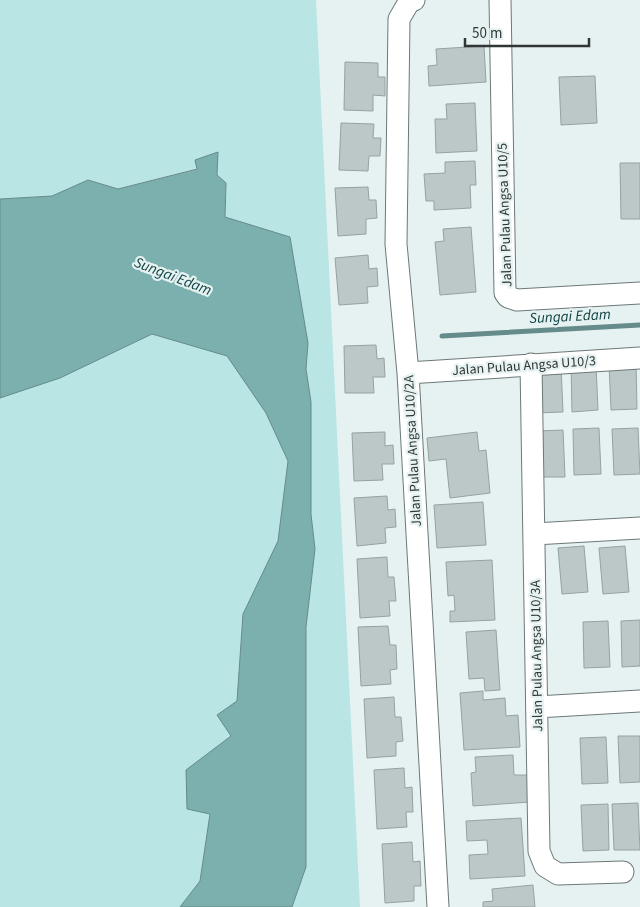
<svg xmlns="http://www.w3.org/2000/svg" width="640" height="907" font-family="'Source Sans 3',sans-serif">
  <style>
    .green { fill: #b9e6e5 }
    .water { fill: #7bb0ae; stroke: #658b8a }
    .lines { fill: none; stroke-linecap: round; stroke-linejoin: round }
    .stream { stroke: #658b8a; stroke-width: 5 }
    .building { fill: #bcc8c8; stroke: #96a2a2 }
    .minor-casing { stroke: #6d7878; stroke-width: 23 }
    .minor { stroke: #fff; stroke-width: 21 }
    .labels { text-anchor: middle; stroke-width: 4.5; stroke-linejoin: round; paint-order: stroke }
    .street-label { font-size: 14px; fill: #313635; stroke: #e6f2f2 }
    .water-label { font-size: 15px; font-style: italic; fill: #0e4140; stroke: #e6f2f2 }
  </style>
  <rect width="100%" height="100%" fill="#e6f2f2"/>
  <path class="green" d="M0,0H316L360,907H292L306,867V627L315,549L311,514V402L306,369L308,343L225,217L226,183L217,175L218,152L197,168L118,189L88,180L52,196L0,199Z
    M152,334L227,356L266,413L288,461L278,541L243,614L237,701L231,736L210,814L200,881L180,907H0V398L60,378Z"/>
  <path class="water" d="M218,152L217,175L226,183L225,217L290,237L308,343L306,369L311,402V514L315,549L306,627V867L292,907H180L200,881L210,814L187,809L186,770L231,736L217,715L237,701L243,614L278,541L288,461L266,413L227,356L152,334L60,378L0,398V199L52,196L88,180L118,189L197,169L195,160Z"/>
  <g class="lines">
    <path class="stream" d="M442,336L640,325"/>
  </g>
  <path class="building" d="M484,46L486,82L429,86L428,66L437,65L436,49Z
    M345,62L378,63V77H385V96L373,95V111L344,110Z
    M595,76L597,123L561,125L559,77Z
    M475,103L477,151L436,153L435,119H447L446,104Z
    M341,123L374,124L373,138H381L380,156H369L368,171L339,170Z
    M475,161L476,185H470L471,208L434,210V201H426L424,174L445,173V162Z
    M620,163H640V219H621Z
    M368,187L369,200H376L377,218L366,219V234L338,236L335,188Z
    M471,227L476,292L440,295L435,242L444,241L443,229Z
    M368,255L369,269L377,268L378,286L367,287L368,303L339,305L335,258Z
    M376,345L377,359L384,358L385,377H373L374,393H345L344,346Z
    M636,363L637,409L611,410L609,364Z
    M571,365H596L598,410L572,412Z
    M561,366L563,412L536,413L535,367Z
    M599,428L601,474L574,475L573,429Z
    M638,428L640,474L614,475L612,429Z
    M563,430L565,477H539L537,431Z
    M385,432V446L393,445L394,464H382L383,480L354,481L352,433Z
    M477,432L479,451L486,450L490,493L450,498L446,459L429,461L427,438Z
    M387,496L388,510L395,509L396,527L385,528L386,543L357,546L354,498Z
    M483,502L486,545L437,548L434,505Z
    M584,546L588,592L562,594L558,548Z
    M625,546L629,592L603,594L599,548Z
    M387,557L388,577H394L396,601H389L390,616L360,618L357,559Z
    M492,560L495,620L450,622V611H455L454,595L448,596L446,562Z
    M640,620V666L622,667L621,621Z
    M608,621L610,667L584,668L583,622Z
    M388,626L390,645H396L397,669L390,670L391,684L361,686L358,627Z
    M496,630L500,690L485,691L484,678L469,679L466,632Z
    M483,691V700L505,698L506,716L518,715L520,747L464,750L460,693Z
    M394,697L395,717H401L403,741L396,742V756L367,758L364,699Z
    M618,736H640V782L620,783Z
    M606,737L608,783L582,784L580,738Z
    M513,755L514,775H528L530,802L473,806L471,773L476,772L475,757Z
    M404,768L405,788L412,787L413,812H406L407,827L377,829L374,770Z
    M638,803L640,850H614L612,804Z
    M608,804L609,850L583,851L581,805Z
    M521,818L525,876L470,879L469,855L488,854L487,840L467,841L466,821Z
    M412,842L413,862L420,861L421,886H414V901L385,903L382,844Z
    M533,885L535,907H483V902L493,901L492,889Z"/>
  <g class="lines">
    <defs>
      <path id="minor" d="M414,0L409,2L399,19L396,244L408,373L438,907
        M500,0L505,293L508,297L517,300L640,293
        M531,364L539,851L545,866L558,874L623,872
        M408,373L640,358
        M534,534L640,528
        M537,707L640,701"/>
    </defs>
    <use href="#minor" class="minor-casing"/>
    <use href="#minor" class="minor"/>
  </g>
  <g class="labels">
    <g class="street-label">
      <text transform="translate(504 215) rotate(-92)" y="5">Jalan Pulau Angsa U10/5</text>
      <text transform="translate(524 365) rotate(-4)" y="5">Jalan Pulau Angsa U10/3</text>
      <text transform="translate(412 451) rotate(-93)" y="5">Jalan Pulau Angsa U10/2A</text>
      <text transform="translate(536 656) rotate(-91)" y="5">Jalan Pulau Angsa U10/3A</text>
    </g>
    <g class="water-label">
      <text transform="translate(173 276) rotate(21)" y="5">Sungai Edam</text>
      <text transform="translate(570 316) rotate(-3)" y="5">Sungai Edam</text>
    </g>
  </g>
  <path d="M465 38v8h124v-8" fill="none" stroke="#313635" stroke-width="2.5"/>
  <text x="472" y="38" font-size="15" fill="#313635" stroke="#e6f2f2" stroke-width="4" paint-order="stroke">50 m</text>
</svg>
